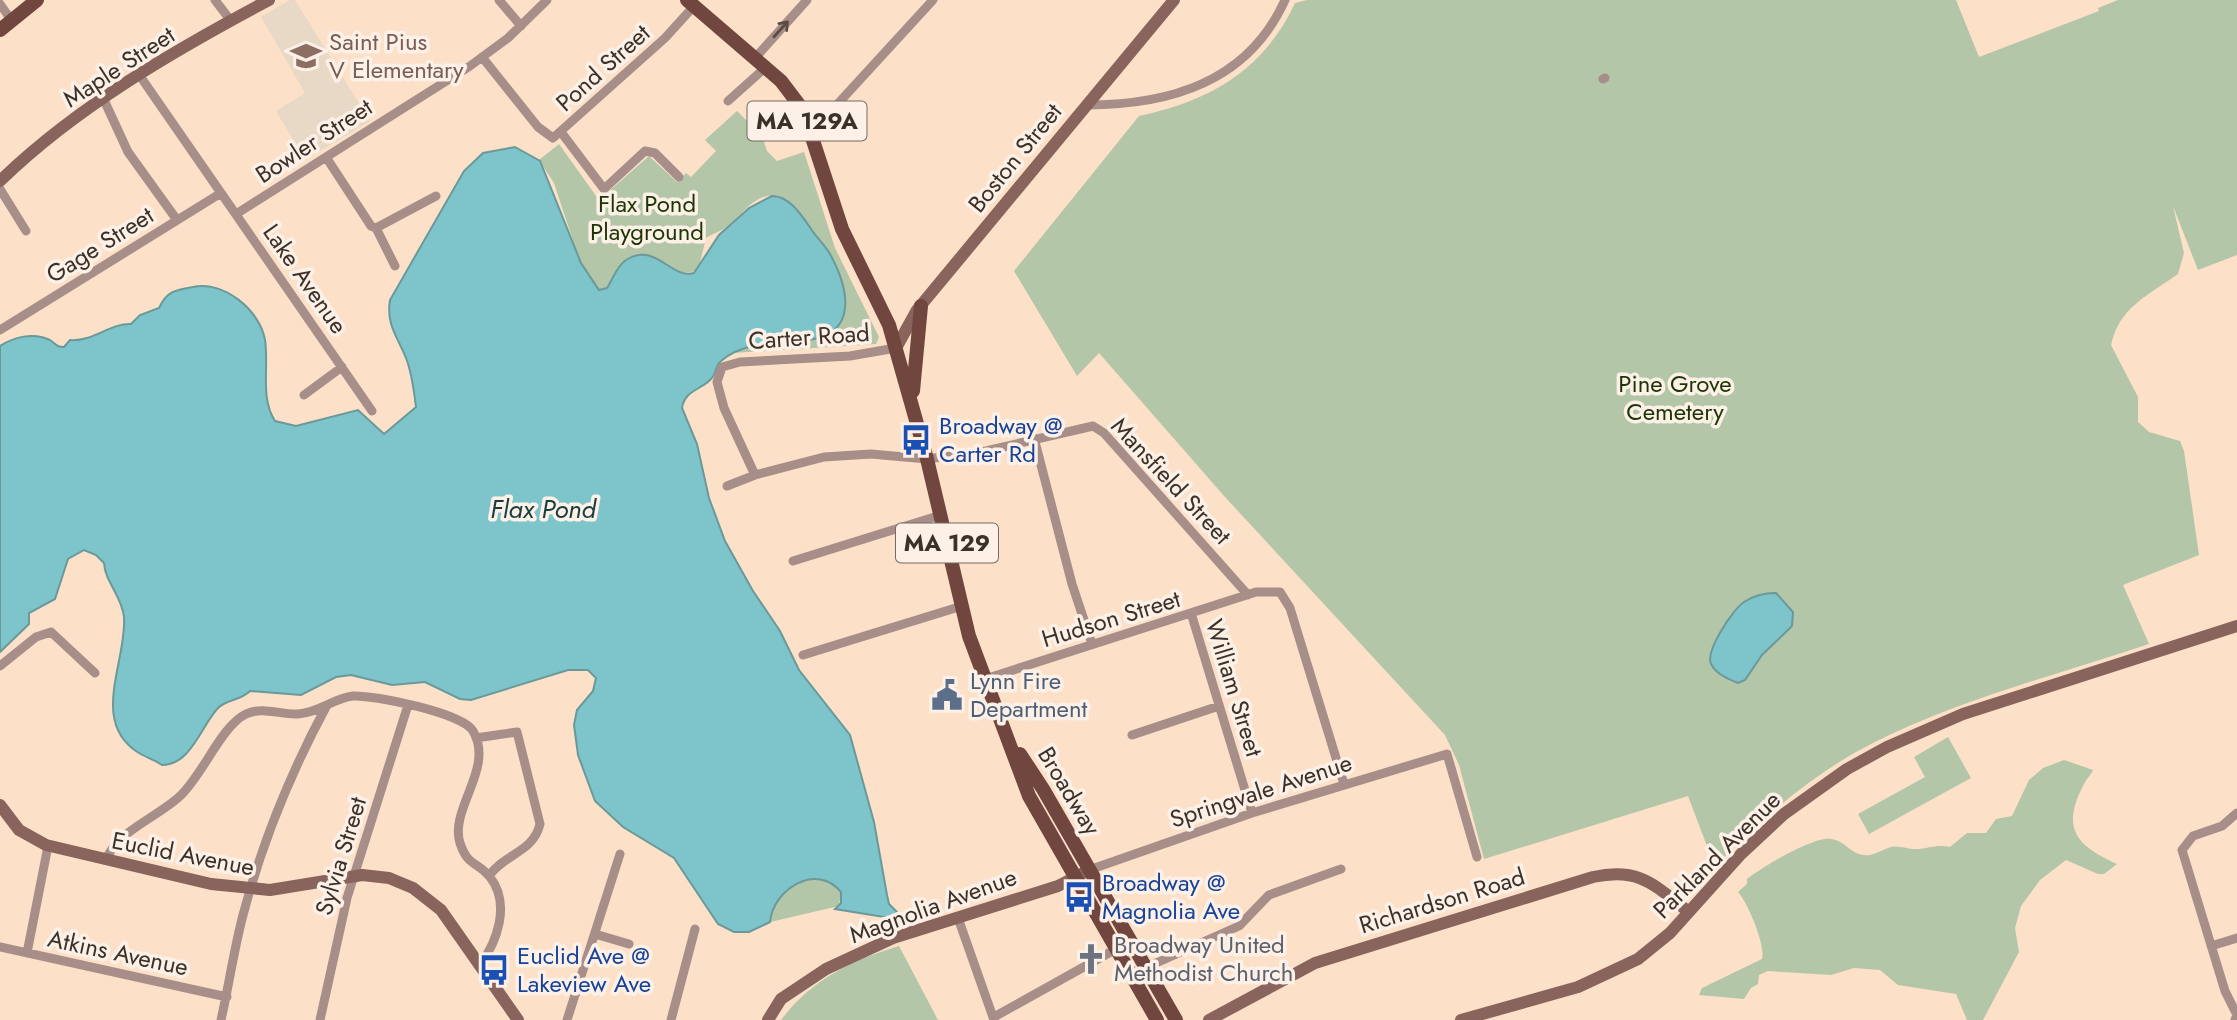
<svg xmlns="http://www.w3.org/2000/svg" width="2237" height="1020" font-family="Jost,sans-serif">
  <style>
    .education { fill: #e8d9c6 }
    .green { fill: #b3c6a8 }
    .water { fill: #7ec5cb; stroke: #6a999a; stroke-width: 2 }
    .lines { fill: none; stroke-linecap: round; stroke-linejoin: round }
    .street { stroke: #a78e88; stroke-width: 9 }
    .secondary { stroke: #88645c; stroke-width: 12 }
    .primary { stroke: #71463e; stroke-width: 14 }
    .oneway { stroke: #5b4d45 }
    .labels { text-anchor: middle; stroke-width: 7; stroke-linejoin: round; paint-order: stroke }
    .shield { fill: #fcf0e7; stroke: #756a61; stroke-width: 2 }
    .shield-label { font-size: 23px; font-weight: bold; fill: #3b3128 }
    .education-label { font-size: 24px; fill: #785e54; stroke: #fcf0e7; text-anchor: start }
    .street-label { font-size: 24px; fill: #3b3128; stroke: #fcf0e7 }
    .park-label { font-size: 24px; fill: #1b3604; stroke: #fcf0e7 }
    .transit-label { font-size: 24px; fill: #164399; stroke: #fcf0e7; text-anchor: start }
    .service-label { font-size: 24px; fill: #4e5e75; stroke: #fcf0e7; text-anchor: start }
    .worship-label { font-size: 24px; fill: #5b616d; stroke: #fcf0e7; text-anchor: start }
    .water-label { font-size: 26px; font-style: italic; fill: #193c3e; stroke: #fcf0e7 }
  </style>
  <rect width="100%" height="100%" fill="#fce0c8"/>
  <path class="education" d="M290,0H295L370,121L305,160L276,111L305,93L261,17Z"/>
  <path class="green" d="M1307,0H1956L1979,57L2099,11L2098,8L2118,0H2237V255L2198,270L2173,206L2184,253L2178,274C2149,295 2119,307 2111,345L2138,397V422L2149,432L2180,441L2184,451L2199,555L2123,585L2149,644C2057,675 1960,699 1873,743C1813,773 1761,819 1715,867L1688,796L1484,859L1459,765L1445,735L1225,497L1099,353L1077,376L1014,271L1139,116C1210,101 1264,70 1295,3Z
    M737,111L762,136L767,151L777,161L804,152L835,248L879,337L876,344L733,353L771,196C754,195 740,217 726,227C720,232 712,234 706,238L698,271L616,281L597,297L581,265L554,183L539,160L559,144L599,200L649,156L677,182L686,173L691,177L716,151L705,140Z
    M1948,737L1971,778L1869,834L1858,814L1925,777L1914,757Z
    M2064,760L2093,770C2091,775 2087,778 2084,784C2060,829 2077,846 2117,864L2104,874H2098L2066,860L2040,880L2021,906L2015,928L2019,952L1983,1020H1967L1956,994L1898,985L1880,970L1854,968L1831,975L1768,971L1759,975L1758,984L1751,988L1744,999L1699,995L1702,988L1762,959C1766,946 1748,903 1738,892L1747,884V879C1761,868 1814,835 1832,839C1848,842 1851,857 1870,855C1878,853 1884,849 1891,847C1901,845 1908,850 1918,849C1930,848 1937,844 1950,847L1967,833H1986L1996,819L2012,816L2029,780L2043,768Z
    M824,878L841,892L839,906L770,922C772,894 798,879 824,878Z
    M899,946L938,1020H781C811,980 852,960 899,946Z"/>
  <path class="water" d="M515,147L540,161L581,263L599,290L607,288C613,279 616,267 626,260C656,241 671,280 694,273L719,235L749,208L772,196C790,196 802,216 811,229C817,238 825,245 830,254C848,287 860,334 807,340C779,343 744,341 721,361C715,366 716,375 711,379C701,390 685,390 682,408L697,444L709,498L725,541L753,591L780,631L799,670L850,735L874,822L887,895L889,904L898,913L896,919L835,909L841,903V892C817,862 773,889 770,922L749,932H734L718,924L674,858L623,827L595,801L578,755L574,725L577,710L593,691L596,678L588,670H568L471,700L460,699L425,682L392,685L351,675L336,677L301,695L250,691C240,701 227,699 218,708C201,726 191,765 162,765C155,760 147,758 139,753C89,722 127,662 124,617C122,596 105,582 104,563L96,555L84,550L68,559L55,599L29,613V624L0,652V346C14,337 33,332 50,340C56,344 56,347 64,347L70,340C93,342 110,323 131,324L140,315L159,308C167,291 175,290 193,287C223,280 260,310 265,340C269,366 260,399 275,421L296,426L358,410L384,434L416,407C414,391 412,373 406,358C397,336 386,324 390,300L464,171L483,153Z
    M1776,593L1793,612L1792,626L1762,655L1745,680L1738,683C1728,679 1716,674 1711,664C1705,651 1733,609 1744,602C1753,596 1765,593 1776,593Z"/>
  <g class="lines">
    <path class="street" d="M215,0L231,21
      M499,0L521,26
      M0,4L12,21
      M482,57L538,127L553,138L665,38L694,6
      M755,58L807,0
      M140,76L372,411
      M1603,79L1605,78
      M104,100L128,152L177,220
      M728,101L766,67
      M1086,105C1170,105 1248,82 1285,0
      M561,132L604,189L645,151L655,153L679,177
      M811,133L933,0
      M326,157L371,226L376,228L395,266
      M0,189L26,231
      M236,214L470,66L508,38L547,0
      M376,228L436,196
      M0,330L221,193
      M896,348L850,356L740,362L722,367L717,382L724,408L755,475L824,457L871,454L927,459L986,451L1093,426L1104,433L1248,595
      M304,395L342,367
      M1034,438L1072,584L1092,644
      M727,486L755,475
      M793,561L941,515
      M1191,613L1252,813
      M803,655L962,606
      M0,666L36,637L51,632L95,673
      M985,679L1256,592H1280L1290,608L1344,784
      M1132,735L1219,706
      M476,738L517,732L540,824C533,853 505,853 489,876
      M106,860C117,831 158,817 180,796C203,775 221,726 246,714C263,706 281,715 298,714C318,713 334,698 353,696C375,695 463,713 473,731C495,768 449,809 460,843C468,867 477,861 490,877C511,904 497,942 480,965
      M1089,870L1252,813L1447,754L1477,857
      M958,918L994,1020
      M595,934L629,944
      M2211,946L2237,938
      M0,947L227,997
      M27,953L48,846
      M1145,968L1239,926L1269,895L1341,869
      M994,1017L1116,949
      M221,1020C229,985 234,949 243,915C262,843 292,770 327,705
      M320,1020L347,898L408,705
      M567,1020L620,854
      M671,1020L695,929
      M2235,1020L2237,1015L2225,991L2182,850L2193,836L2222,826L2237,813"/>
    <path class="secondary" d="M0,181C76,107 175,50 269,0
      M896,348L917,310L1174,0
      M0,805L19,830L46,845L211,884L270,890L362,875L389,878L413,888L441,910L518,1020
      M768,1020L781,999L826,969L893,938L1058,886L1089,870
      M1209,1020L1315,963L1593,877C1640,867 1654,885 1689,912
      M1461,1020L1578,987L1638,959L1670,933L1741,854L1784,814L1847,769L1887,747L1963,714L2237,626"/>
    <path class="primary" d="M687,0L781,81L803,110L842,229L889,325L927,459L969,636L1029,796L1157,1020
      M0,30L37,0
      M913,391L921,306
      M1020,754L1043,789L1176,1020"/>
  </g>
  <defs><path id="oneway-shaft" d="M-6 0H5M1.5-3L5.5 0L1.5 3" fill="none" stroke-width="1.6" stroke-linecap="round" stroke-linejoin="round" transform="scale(1.75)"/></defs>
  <use class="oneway" href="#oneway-shaft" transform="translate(781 29) rotate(-48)"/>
  <defs>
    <symbol id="school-bare" viewBox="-9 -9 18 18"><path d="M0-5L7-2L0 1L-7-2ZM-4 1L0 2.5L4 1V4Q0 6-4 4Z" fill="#8d6e63" stroke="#fcf0e7" stroke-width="2.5" paint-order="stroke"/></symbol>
    <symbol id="bus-bare" viewBox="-9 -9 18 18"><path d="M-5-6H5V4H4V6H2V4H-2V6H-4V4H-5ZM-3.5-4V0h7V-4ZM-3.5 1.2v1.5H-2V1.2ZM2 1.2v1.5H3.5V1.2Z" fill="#1a4fb4" stroke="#fcf0e7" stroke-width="2.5" paint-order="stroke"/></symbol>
    <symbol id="civic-bare" viewBox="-9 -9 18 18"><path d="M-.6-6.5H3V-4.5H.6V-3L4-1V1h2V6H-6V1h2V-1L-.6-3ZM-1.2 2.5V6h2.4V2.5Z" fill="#5c6f8a" stroke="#fcf0e7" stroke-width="2.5" paint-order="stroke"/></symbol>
    <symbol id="church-bare" viewBox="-9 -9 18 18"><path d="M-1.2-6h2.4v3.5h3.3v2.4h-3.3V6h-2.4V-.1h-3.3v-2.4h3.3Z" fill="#6b7280" stroke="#fcf0e7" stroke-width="2.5" paint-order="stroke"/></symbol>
  </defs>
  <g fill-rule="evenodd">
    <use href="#school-bare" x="284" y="34" width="44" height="44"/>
    <use href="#bus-bare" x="894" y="418" width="44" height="44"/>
    <use href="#civic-bare" x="925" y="673" width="44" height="44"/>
    <use href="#bus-bare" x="1057" y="875" width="44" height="44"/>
    <use href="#church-bare" x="1069" y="937" width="44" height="44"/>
    <use href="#bus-bare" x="472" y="948" width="44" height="44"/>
  </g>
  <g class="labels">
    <g class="shield">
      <rect x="747.5" y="101.5" width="119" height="39" rx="5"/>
      <rect x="896" y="523.5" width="102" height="39" rx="5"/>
    </g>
    <g class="shield-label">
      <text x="807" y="129">MA 129A</text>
      <text x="947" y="551">MA 129</text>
    </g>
    <g class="education-label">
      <text x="329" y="50">Saint Pius<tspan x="329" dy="28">V Elementary</tspan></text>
    </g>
    <g class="street-label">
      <text transform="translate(119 67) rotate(-33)" y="8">Maple Street</text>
      <text transform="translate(603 68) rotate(-42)" y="8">Pond Street</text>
      <text transform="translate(314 141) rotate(-33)" y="8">Bowler Street</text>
      <text transform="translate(1015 158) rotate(-51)" y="8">Boston Street</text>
      <text transform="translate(100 245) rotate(-32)" y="8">Gage Street</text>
      <text transform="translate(305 279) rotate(55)" y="8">Lake Avenue</text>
      <text transform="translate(809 337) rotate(-4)" y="8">Carter Road</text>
      <text transform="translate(1171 481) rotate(47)" y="8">Mansfield Street</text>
      <text transform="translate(1111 619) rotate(-17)" y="8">Hudson Street</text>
      <text transform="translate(1234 688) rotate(73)" y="8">William Street</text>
      <text transform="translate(1069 791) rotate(59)" y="8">Broadway</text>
      <text transform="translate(1261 791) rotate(-18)" y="8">Springvale Avenue</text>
      <text transform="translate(183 854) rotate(11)" y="8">Euclid Avenue</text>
      <text transform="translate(1717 855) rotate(-45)" y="8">Parkland Avenue</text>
      <text transform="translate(341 856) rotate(-73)" y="8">Sylvia Street</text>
      <text transform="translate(1442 901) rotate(-17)" y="8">Richardson Road</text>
      <text transform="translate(933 906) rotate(-20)" y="8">Magnolia Avenue</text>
      <text transform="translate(118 953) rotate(12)" y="8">Atkins Avenue</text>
    </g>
    <g class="park-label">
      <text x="647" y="212">Flax Pond<tspan x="647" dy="28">Playground</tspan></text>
      <text x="1675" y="392">Pine Grove<tspan x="1675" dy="28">Cemetery</tspan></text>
    </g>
    <g class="transit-label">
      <text x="939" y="434">Broadway @<tspan x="939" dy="28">Carter Rd</tspan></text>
      <text x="1102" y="891">Broadway @<tspan x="1102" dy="28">Magnolia Ave</tspan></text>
      <text x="517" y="964">Euclid Ave @<tspan x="517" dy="28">Lakeview Ave</tspan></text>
    </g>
    <g class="service-label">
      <text x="970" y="689">Lynn Fire<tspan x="970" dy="28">Department</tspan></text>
    </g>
    <g class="worship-label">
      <text x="1114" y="953">Broadway United<tspan x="1114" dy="28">Methodist Church</tspan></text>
    </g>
    <g class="water-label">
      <text x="543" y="518">Flax Pond</text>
    </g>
  </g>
</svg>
